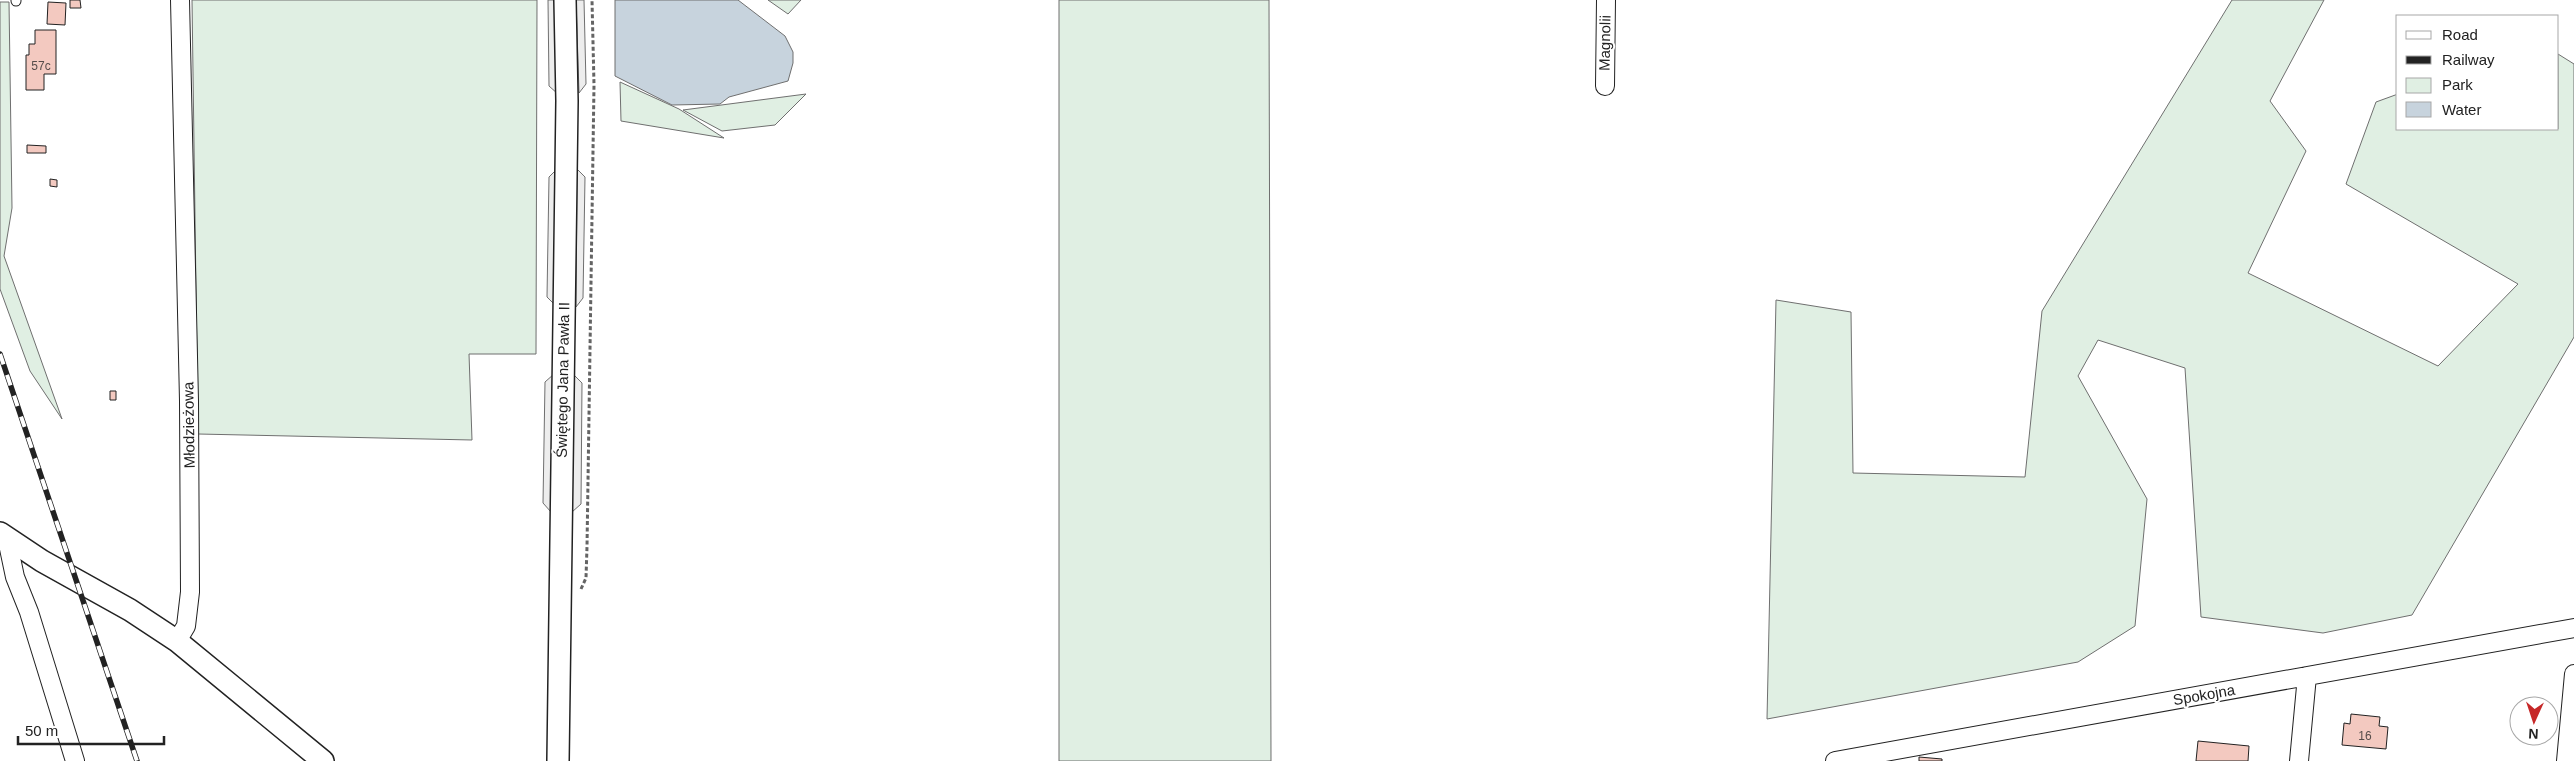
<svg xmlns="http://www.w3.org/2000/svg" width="2574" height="761" font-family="Arial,sans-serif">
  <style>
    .green { fill: #e0efe3; stroke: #6f6f6f }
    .parking { fill: #ededed; stroke: #6f6f6f }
    .water { fill: #c7d3dd; stroke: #6f6f6f }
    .building { fill: #f3c9c0; stroke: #222 }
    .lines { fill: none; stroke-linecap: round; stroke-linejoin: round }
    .service-casing { stroke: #222; stroke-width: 11 }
    .minor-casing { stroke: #222; stroke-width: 20 }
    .tertiary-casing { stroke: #222; stroke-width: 24 }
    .path { stroke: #646464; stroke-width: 3; stroke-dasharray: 4 2.5; stroke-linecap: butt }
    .service { stroke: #fff; stroke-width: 9 }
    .minor { stroke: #fff; stroke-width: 18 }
    .tertiary { stroke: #fff; stroke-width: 21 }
    .rail-casing { stroke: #222; stroke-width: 5.5 }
    .rail { stroke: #fff; stroke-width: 4; stroke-dasharray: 11; stroke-linecap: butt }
    .labels { text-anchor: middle; stroke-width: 4; stroke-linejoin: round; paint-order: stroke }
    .number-label { font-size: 12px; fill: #564c4a }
    .street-label { font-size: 15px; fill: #222; stroke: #fff }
  </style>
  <rect width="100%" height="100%" fill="#fff"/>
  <path class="green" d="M192,0H537L536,354H469L472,440L198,434Z
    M768,0H801L788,14Z
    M1059,0H1269L1271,761H1059Z
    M2232,0H2324L2270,101L2306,151L2248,273L2438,366L2518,284L2346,184L2376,102L2398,94V129H2558V54L2574,64V337L2412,615L2323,633L2201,617L2185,368L2098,340L2078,376L2147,499L2135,626L2078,662L1767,719L1776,300L1851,312L1853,473L2025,477L2042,311Z
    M0,2H9L12,208L4,256L62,419L30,371L0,289Z
    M620,82L679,109L724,138L621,121Z
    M806,94L775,125L722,131L683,110Z"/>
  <path class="parking" d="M548,0H556L558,94L549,86Z
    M576,0H584L586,84L579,93Z
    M557,169L555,305L547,297L549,177Z
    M577,169L585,177L583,298L576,307Z
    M554,374L551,512L543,503L545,382Z
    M574,375L582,383L581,504L572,512Z"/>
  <path class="water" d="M615,0H738L785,36L793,52V63L788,81L729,97L720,104L672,105L615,76Z"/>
  <path class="building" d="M70,0H80L81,8H70Z
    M48,2L66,3L65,25L47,24Z
    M35,30H56V74H44V90H26V55H29V44H35Z
    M27,145L46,146V153H27Z
    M50,179L57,180V187L50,186Z
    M110,391H116V400H110Z
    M2351,714L2380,717L2379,726L2388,727L2386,749L2342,745L2344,723L2350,724Z
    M2198,741L2249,746L2248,761H2196Z
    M1919,757L1942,759V761H1919Z"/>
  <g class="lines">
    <defs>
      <path id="service" d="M16,0V1"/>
      <path id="minor" d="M1605,86L1606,0
        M7,539L15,577L29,612L75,761
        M177,641L186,626L190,592L189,401L180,0
        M1835,761L2574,628
        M2299,761L2307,676
        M2566,761L2574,674"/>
      <path id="tertiary" d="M0,533L42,561L130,610L177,641L323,761
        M558,761L567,101L565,0"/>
    </defs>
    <use href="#service" class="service-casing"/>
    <use href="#minor" class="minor-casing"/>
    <use href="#tertiary" class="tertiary-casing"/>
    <path class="path" d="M581,589L586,578L587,547L594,85L592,0"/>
    <use href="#service" class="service"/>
    <use href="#minor" class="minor"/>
    <use href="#tertiary" class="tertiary"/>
    <defs>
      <path id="rail" d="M0,354L137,761"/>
    </defs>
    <use href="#rail" class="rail-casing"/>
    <use href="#rail" class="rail"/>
  </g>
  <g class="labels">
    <g class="number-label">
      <text x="41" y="70">57c</text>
      <text x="2365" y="740">16</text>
    </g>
    <g class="street-label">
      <text transform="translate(1605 43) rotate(-89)" y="5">Magnolii</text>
      <text transform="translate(563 380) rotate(-89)" y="5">Świętego Jana Pawła II</text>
      <text transform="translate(189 425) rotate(-91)" y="5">Młodzieżowa</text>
      <text transform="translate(2204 695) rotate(-10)" y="5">Spokojna</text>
    </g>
  </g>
  <rect x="2396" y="15" width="162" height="115" fill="#ffffff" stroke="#a7a7a7"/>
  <rect x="2406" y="31" width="25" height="8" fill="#ffffff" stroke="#a7a7a7"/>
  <text x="2442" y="40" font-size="15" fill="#222222">Road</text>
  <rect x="2406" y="56" width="25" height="8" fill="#222222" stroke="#a7a7a7"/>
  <text x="2442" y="65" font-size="15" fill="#222222">Railway</text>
  <rect x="2406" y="78" width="25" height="15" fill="#e0efe3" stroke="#a7a7a7"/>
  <text x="2442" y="90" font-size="15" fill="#222222">Park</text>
  <rect x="2406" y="102" width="25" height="15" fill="#c7d3dd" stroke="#a7a7a7"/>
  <text x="2442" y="115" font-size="15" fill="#222222">Water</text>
  <g transform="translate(2534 721) rotate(183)"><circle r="24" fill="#ffffff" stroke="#a7a7a7"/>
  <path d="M0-4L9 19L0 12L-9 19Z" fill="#c62828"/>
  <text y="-8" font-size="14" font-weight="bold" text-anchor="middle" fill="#222222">N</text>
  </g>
  <path d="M18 736v8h146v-8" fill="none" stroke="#222222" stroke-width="2.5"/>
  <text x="25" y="736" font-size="15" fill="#222222" stroke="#ffffff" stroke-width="4" paint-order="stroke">50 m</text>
</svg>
